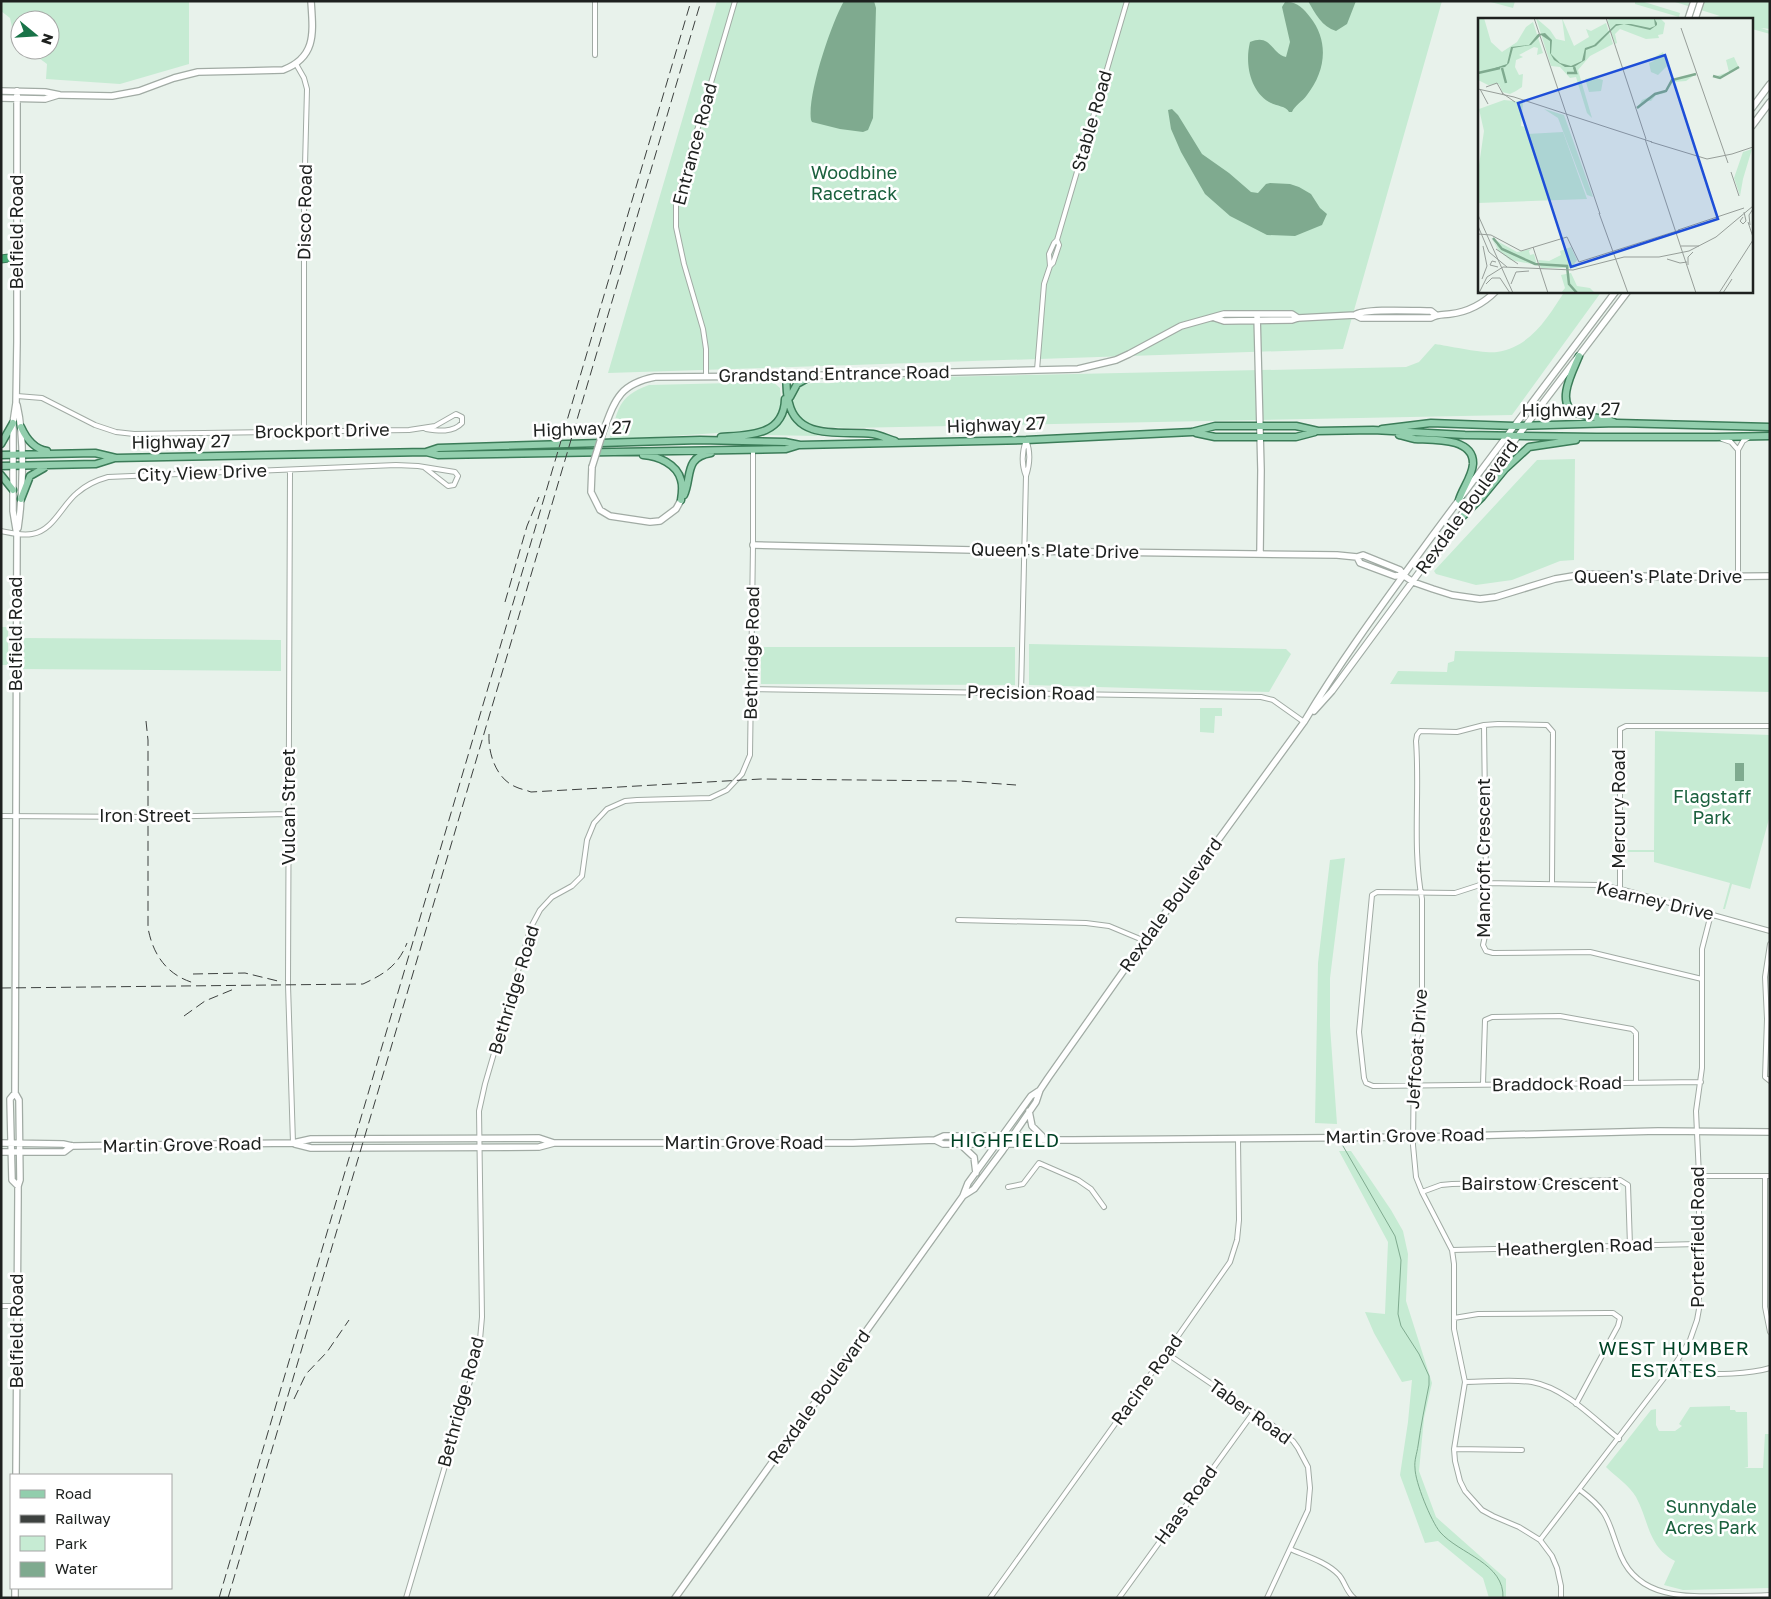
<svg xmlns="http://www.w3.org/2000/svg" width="1771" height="1599" font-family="'Golos Text',sans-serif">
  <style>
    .green { fill: #c6ebd3 }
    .water { fill: #7faa8f }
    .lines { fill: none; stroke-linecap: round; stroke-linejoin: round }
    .stream { stroke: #7faa8f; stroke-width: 1 }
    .street-casing { stroke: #a1aba4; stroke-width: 6 }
    .secondary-casing { stroke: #a1aba4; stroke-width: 8 }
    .primary-casing { stroke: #3b7c58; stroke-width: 9 }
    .highway-casing { stroke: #3b7c58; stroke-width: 9 }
    .street { stroke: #fff; stroke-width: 4 }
    .secondary { stroke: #fff; stroke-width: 5.5 }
    .primary { stroke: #92cead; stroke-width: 6 }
    .highway { stroke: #4aad77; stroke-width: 7 }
    .rail { stroke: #3d413f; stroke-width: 1; stroke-dasharray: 10 5; stroke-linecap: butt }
    .secondary-bridge-casing { stroke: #a1aba4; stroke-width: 8; stroke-linecap: butt }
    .secondary-bridge { stroke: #fff; stroke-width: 5.5 }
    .labels { text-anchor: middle; stroke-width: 5; stroke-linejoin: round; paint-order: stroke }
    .street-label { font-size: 18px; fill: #1e211f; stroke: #fff }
    .park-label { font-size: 18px; fill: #1b613e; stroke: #fff }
    .neighbourhood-label { font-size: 19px; letter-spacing: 1px; fill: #004225; stroke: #fff }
    .inset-river { fill: none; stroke: #7faa8f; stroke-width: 2.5 }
    .inset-road { fill: none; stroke: #979e99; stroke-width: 1 }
    .view { fill: #1d4ed8; fill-opacity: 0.15; stroke: #1d4ed8; stroke-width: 2.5 }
    .inset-edge { fill: none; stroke: #1e211f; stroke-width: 2.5 }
  </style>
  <rect width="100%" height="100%" fill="#e8f2eb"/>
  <path class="green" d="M1,1H189V64L120,84L46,79L47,64L28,50H50V20H20V44L15,41L10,18L1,11Z
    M717,1H1442L1343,349L608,373Z
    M1487,1H1515L1513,8Z
    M1635,1H1641L1680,13L1679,17L1635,4Z
    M1672,1H1770V29L1761,28L1770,31V34L1752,29V19H1719L1713,17L1720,16Z
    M1565,291H1602L1512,415L847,428C829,427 795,429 793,403C793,399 794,392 798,389C808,380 819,384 831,383C836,383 841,380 846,379L1406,367L1419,362L1435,344C1449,346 1485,354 1497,352C1532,346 1547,318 1565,291Z
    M773,382L780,388C783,417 779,426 749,431L609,440C619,410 616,397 649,385Z
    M787,410L800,428L819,436L760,435C773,430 784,425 787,410Z
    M1575,459L1574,560L1560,561L1512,580L1476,585L1436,574L1434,571L1537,460Z
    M1,627H8V665H1Z
    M24,638L281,640V671L23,669Z
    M1029,644L1286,649L1291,654L1269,692L1029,685Z
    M761,647H1015V685L761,684Z
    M1455,651L1770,657V692L1390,684L1398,671L1447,672L1448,663L1454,661Z
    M1200,708H1222V716H1215L1214,733L1200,732Z
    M1655,731L1770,735V815L1750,889L1732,884L1725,909H1723L1730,883L1654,862V852H1628V850H1654Z
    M1345,858L1330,978V1026L1337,1124L1315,1123L1318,963L1330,860Z
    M1339,1151H1351L1391,1210L1403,1231L1408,1254L1406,1301L1432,1383L1424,1418L1419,1471L1436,1517L1506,1579V1598H1489L1483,1578L1438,1541L1425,1543L1400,1475L1408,1422L1412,1380L1402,1382L1374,1333L1365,1312L1385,1314L1388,1242Z
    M1730,1406V1410H1735L1736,1412H1747L1748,1467L1744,1468H1763L1765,1434H1770V1588L1683,1590L1664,1585L1675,1561C1648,1547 1649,1521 1636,1497C1630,1486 1615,1476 1606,1467L1651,1410L1656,1409V1425L1659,1431H1675L1682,1426L1679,1424L1690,1407Z"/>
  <path class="water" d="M844,1H874L876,8L873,118L868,130L863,132L840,129L812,122L811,120C807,95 831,24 844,1Z
    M1308,1H1356L1347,24L1336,31C1322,27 1315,13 1308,1Z
    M1285,2C1297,1 1304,9 1310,17C1330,42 1325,72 1307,95C1302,102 1295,105 1292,112H1289C1286,106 1276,106 1269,102C1249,90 1245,62 1250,42C1271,33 1271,53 1286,57L1290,42L1282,7Z
    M1172,109L1178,115L1202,154L1229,173L1251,192L1258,193L1266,184L1270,183L1290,184L1299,187L1311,194L1320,208L1327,214L1322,225L1295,236L1267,235L1230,216L1205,194L1181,152L1171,129L1168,110Z
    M1735,763H1744V781H1735Z"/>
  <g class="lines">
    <path class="stream" d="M1343,1146L1395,1236L1401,1260L1398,1314L1401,1326L1419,1354L1429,1376V1385C1425,1405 1421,1425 1418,1446C1417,1453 1414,1461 1415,1468C1415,1482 1431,1521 1440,1532C1459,1554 1505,1563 1503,1598"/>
    <defs>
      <path id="street" d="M595,55V1
        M296,64L304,78L307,89L304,204V432
        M1050,266L1053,263L1059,245L1057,240L1127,1
        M1037,370L1044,284L1050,266L1049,254L1054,243L1057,240
        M706,376V349L703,329L684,264L676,227V202L735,1
        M17,396L42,398L95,425L116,432L134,434L409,430L435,426L456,414L462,417V423C453,433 438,431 426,429
        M1722,439L1731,442L1738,450
        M290,470L288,985L293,1143
        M1026,476C1021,464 1022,452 1026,440
        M1,531C11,533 21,536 32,534C53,531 62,505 77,493C86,485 97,480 108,477L396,465L418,466L455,472L458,476L454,485L448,486L425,468
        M1738,577V450L1743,441L1748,438
        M751,689L1261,697L1273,700L1304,722
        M1021,693L1026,476C1030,464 1031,452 1026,440
        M1484,725L1486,883L1485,936L1483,945L1486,951L1493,953L1590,952L1702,979
        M1,816L148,817L289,814
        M1552,883L1553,732L1547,725L1498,724L1484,725L1457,732L1420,731L1417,735L1416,741C1420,793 1412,848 1422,899V1014L1414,1056L1413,1145L1416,1177L1422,1192L1452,1250L1454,1264V1329L1465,1382L1454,1449L1455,1461L1460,1481L1465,1491L1482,1510L1493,1516L1519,1527L1540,1540L1552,1556L1557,1568L1561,1586V1598
        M1620,889V729L1626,726H1770
        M958,920L1086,923L1109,926L1145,941
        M1770,944L1765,977L1767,1019L1765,1077L1770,1081
        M1701,1082L1373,1086L1366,1083L1364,1078L1359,1032L1372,895L1377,892L1455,893L1486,883L1599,885L1620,889L1770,931
        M1483,1084L1485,1020L1492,1017L1560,1016L1632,1029L1636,1033V1083
        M1699,1176H1770
        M1765,1176V1307L1770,1332
        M1008,1187L1023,1184L1039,1163L1078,1180L1091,1189L1104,1207
        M1422,1192L1441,1185L1452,1184L1620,1180L1628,1185L1630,1246
        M1452,1250L1698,1244
        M1,1306H17
        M1454,1318L1478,1314L1607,1313H1613L1620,1318L1618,1326L1576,1404
        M1166,1353L1271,1424L1293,1441L1298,1448L1308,1467L1310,1488L1308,1510L1267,1598
        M1677,1361C1682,1364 1688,1369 1694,1371C1710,1377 1753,1373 1770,1368
        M1465,1382C1487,1382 1510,1379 1532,1382C1565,1388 1593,1418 1619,1439
        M1454,1449L1522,1450
        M1580,1490C1612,1514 1607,1522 1621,1556C1639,1598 1685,1597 1724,1596C1739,1596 1754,1596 1770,1595
        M1540,1540L1677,1361L1690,1340L1697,1320L1699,1309V1176L1696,1111L1702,1068V949L1711,914
        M1290,1549C1306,1556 1327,1562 1339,1575C1345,1582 1346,1591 1354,1598
        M406,1598L479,1351L482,1317L479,1111L485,1084L531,927L540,910L552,897L572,886L582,876L587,840L594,823L607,809L625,801L637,800L710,798L727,790L742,774L750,755L753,545V450
        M990,1598L1166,1353L1230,1262L1237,1240L1239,1220L1238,1139
        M1119,1598L1253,1413"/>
      <path id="secondary" d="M1688,19L1694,1
        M1695,19L1701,1
        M1,91L45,92L60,95L112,96L139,91L174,78L198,72L283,70C317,57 313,32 311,1
        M1,98L45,99L58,95
        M1752,108L1770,84
        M1752,126L1770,102
        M1257,314L1261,470L1260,553
        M1355,315L1361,318H1431C1437,314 1443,315 1450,314C1468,312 1484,303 1496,291
        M1215,318L1224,321L1292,320L1298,318L1355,315C1363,308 1417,311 1431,311L1436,315
        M17,405C25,439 23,493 18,528
        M603,432C615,400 619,384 655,377L786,376L1078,369L1116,360L1129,354L1181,326L1224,314H1292L1298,318
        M592,467L591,492L600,510L610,516L650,522L660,521L676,509L681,500
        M1461,515L1514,441L1628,291
        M753,545L1023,551L1337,555L1357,557L1363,555L1400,570L1403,575L1413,582L1433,589L1452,595L1480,599L1496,597L1555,579L1585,574L1668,577L1770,576
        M1357,557L1360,563L1395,576L1403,575
        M1314,711L1332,691L1454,525
        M15,1093L10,1099L12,1180L18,1186
        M1029,1111L1032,1126L1042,1136
        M935,1140L944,1136H1036L1041,1140H1073L1422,1137L1658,1131L1770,1132
        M1,1143L63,1144L72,1146L293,1143L311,1139L539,1138L554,1143H853L935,1140L943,1144H1036L1041,1140
        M295,1144L311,1148L539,1147L554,1143
        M960,1144L974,1157L976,1173
        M1,1152H64L72,1146
        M963,1196L974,1189L1003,1150L1036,1102L1040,1090L1048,1078L1141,946L1304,722C1341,660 1384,602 1427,543C1489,459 1553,375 1616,291
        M16,1475L18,1196V1186L20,1180L19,1100L15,1093L17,535L13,511V423L16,403L17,342V91
        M15,1598V1588
        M675,1598L963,1196L968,1183L1031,1096L1040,1090"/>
      <path id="primary" d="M1579,356C1574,369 1554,404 1576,413C1588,417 1602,418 1614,422
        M786,376C787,385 786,395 789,403C798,442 844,430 873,434C880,435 888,439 895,441
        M790,397L797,384L813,375
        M21,427C26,438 34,449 47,451
        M1382,429L1431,423L1514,426L1617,423L1770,427
        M1196,433L1215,437H1296L1315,432
        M1399,435C1404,436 1409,438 1415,439C1432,440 1474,437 1473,464C1472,477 1462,489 1459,500
        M721,437C749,435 784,436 785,399
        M1,444L13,423
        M426,452L438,448L700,440L785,442L800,445L1026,440L1192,432L1215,426H1296L1318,431L1373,430L1465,435L1596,437H1716L1770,436
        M1,455L95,453L116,458L426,452L438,455L786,449L799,445
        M643,455C658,456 677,464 681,480C683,486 682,494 681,500
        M1,466L96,464L115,458
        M1,475L13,490
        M684,495C692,477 684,457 711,453
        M21,499L30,476L44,468
        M1452,527L1482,497L1505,469L1529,447L1576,440"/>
      <path id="highway" d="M1,259L17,257"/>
    </defs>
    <use href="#street" class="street-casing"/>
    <use href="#secondary" class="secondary-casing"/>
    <use href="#primary" class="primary-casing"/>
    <use href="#highway" class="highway-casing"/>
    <use href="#street" class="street"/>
    <use href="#secondary" class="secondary"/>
    <use href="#primary" class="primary"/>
    <use href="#highway" class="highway"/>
    <path class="rail" d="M505,602L527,526L539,497
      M146,721L148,740V928C153,955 167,975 194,983
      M489,734C488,753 496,779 516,787C520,789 526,790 531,792L761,779L959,781L1016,785
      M193,974L245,973L282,982
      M1,988L363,984C384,974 398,966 407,943
      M184,1016L205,1001L234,989
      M294,1399L306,1374L327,1352L349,1320
      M219,1598L691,1
      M228,1598L701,1"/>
    <defs>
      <path id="secondary-bridge" d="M592,467L603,432"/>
    </defs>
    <use href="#secondary-bridge" class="secondary-bridge-casing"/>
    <use href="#secondary-bridge" class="secondary-bridge"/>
  </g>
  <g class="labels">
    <g class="street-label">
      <text transform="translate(1092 121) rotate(-74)" y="6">Stable Road</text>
      <text transform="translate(695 144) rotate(-75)" y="6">Entrance Road</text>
      <text transform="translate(305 212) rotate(-89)" y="6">Disco Road</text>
      <text transform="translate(17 232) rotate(-90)" y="6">Belfield Road</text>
      <text transform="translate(834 374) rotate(-1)" y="6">Grandstand Entrance Road</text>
      <text transform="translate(1571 410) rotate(-1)" y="6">Highway 27</text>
      <text transform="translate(996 425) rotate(-2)" y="6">Highway 27</text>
      <text transform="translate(582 429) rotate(-2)" y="6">Highway 27</text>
      <text transform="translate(322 431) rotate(-1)" y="6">Brockport Drive</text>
      <text transform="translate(181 442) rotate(-1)" y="6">Highway 27</text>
      <text transform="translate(202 473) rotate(-2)" y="6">City View Drive</text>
      <text transform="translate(1467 507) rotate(-54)" y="6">Rexdale Boulevard</text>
      <text transform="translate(1055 551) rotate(1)" y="6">Queen's Plate Drive</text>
      <text x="1658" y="583">Queen's Plate Drive</text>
      <text transform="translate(16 634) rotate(-90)" y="6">Belfield Road</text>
      <text transform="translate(752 653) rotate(-89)" y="6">Bethridge Road</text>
      <text transform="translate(1031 693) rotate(1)" y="6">Precision Road</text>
      <text transform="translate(289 807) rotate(-90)" y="6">Vulcan Street</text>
      <text transform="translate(1619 809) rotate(-90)" y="6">Mercury Road</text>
      <text x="145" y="822">Iron Street</text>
      <text transform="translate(1484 858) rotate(-90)" y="6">Mancroft Crescent</text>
      <text transform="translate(1655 901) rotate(13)" y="6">Kearney Drive</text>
      <text transform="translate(1171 905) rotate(-54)" y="6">Rexdale Boulevard</text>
      <text transform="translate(514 990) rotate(-73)" y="6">Bethridge Road</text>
      <text transform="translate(1417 1049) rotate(-86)" y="6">Jeffcoat Drive</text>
      <text transform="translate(1557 1084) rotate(-1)" y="6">Braddock Road</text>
      <text transform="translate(1405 1136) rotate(-1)" y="6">Martin Grove Road</text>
      <text x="744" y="1149">Martin Grove Road</text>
      <text transform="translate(182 1145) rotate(-1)" y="6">Martin Grove Road</text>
      <text x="1540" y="1190">Bairstow Crescent</text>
      <text transform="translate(1698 1237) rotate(-90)" y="6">Porterfield Road</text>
      <text transform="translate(1575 1247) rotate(-2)" y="6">Heatherglen Road</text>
      <text transform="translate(17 1331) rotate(-90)" y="6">Belfield Road</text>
      <text transform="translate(1147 1380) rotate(-54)" y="6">Racine Road</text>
      <text transform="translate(819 1397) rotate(-54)" y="6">Rexdale Boulevard</text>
      <text transform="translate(461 1402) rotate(-75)" y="6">Bethridge Road</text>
      <text transform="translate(1250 1412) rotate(36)" y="6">Taber Road</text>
      <text transform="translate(1186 1505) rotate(-54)" y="6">Haas Road</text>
    </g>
    <g class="park-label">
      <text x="854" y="179">Woodbine<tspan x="854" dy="21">Racetrack</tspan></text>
      <text x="1712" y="803">Flagstaff<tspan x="1712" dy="21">Park</tspan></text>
      <text x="1711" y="1513">Sunnydale<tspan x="1711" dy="21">Acres Park</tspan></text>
    </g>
    <g class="neighbourhood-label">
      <text x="1005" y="1147">HIGHFIELD</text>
      <text x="1674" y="1355">WEST HUMBER<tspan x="1674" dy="22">ESTATES</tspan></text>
    </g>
  </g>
  <g transform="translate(1478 18)">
    <rect width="275" height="275" fill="#e8f2eb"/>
    <path d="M0,0H6L13,24L24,34L39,24L48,9L55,4L65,35L59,37L60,30L56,29L41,37L45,39L38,42L37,49L41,57L45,56L44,69L38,73L32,76L24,74L21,66L10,67L0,62ZM58,0L72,12L78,21L87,23L84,0L96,28L111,19L108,11L113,13L128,5L135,26L112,38L100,52L114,100L109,95L98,59L92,60L82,49L73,48ZM132,0H182L187,5L185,16L180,17L181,20L168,21L142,11L137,16L139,25L137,26L129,3ZM185,34L189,48L180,57L173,54L171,45L176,43L172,42ZM256,39L261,50L241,61L235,59L251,54L248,42ZM218,56L208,63L195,64L187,75L178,77L173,83H166L159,91L164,82L190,71L193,63ZM115,59L125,62L123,73L111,74L107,61ZM26,82L45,84L43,108L48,109L49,116L85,114L109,181L0,185V154L6,113L1,91ZM66,91L86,97L115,179L109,177L80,100ZM274,131L265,161L262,178L256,160L265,134ZM12,218L19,228V223L39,234L54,231L51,233L52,237L56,236L59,247L32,242L21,233ZM93,229L99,242L94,249L102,250H63L60,242L71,243L83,237L82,233ZM93,255L99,268L112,270L117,275H83L87,270L83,257Z" fill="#c6ebd3"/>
    <path d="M176,0L179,5V7L172,12L146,6L138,8L118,28L108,32L107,42L96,49H87L76,42L72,35V23L63,17L53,27L35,30L31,45L27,49L14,51L29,46L33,29L51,27L60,16L67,15L74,22L73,36L82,45L93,48L104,43L107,30L116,27L138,6H153L172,10L177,8Z" fill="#7faa8f"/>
    <path class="inset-river" d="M24,50L28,65M0,55L22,50M89,55H98L96,49M235,58L242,60L261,49M159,90L177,76L188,73L194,62L218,56M15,220L24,231L57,246L89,248L91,266L99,275"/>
    <path class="inset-road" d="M56,0L122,196M128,0L168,121M203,10L250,145M8,69L19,65L25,76M0,71L36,79L174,124M2,71L10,86M24,75L37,84M167,121L218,275M173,124L229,141L254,136M254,136L275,129M253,154L261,178M121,195L150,275M0,197L35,275M265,199L262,203L265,206L268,203L266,194M270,204L275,219M272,207L271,197L275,191M0,208L11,234L29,249M200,212L266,190M0,216L13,217L43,233L89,219L101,244L202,212M203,228H221M55,229L70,275M18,231L40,246M189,241L202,245L209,244M18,244L14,243L12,247L20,249M210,247V239L215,234M4,261L9,248L5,228M8,266L14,260H22L32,275M33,266L38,254L51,253M1,275L9,259L25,249L95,252L146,239H181L211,233L238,219L275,188M241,275L275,222M245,275L254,261"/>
    <path class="view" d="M187,37L240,201L93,249L40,85Z"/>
    <rect width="275" height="275" class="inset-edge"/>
  </g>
  <rect width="1771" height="1599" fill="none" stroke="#1e211f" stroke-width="5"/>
  <rect x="10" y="1474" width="162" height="115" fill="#ffffff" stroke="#a5a6a5"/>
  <rect x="20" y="1490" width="25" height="8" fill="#92cead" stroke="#a5a6a5"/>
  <text x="55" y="1499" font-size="15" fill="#1e211f">Road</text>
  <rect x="20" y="1515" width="25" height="8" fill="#3d413f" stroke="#a5a6a5"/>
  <text x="55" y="1524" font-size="15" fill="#1e211f">Railway</text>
  <rect x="20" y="1536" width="25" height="15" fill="#c6ebd3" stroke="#a5a6a5"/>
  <text x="55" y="1549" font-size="15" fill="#1e211f">Park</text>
  <rect x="20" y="1562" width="25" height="15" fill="#7faa8f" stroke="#a5a6a5"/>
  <text x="55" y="1574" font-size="15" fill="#1e211f">Water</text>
  <g transform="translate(35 35) rotate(108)"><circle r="24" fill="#ffffff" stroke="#a5a6a5"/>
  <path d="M0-4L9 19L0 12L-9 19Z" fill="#197348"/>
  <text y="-8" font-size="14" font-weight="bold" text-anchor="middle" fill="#1e211f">N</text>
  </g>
</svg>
